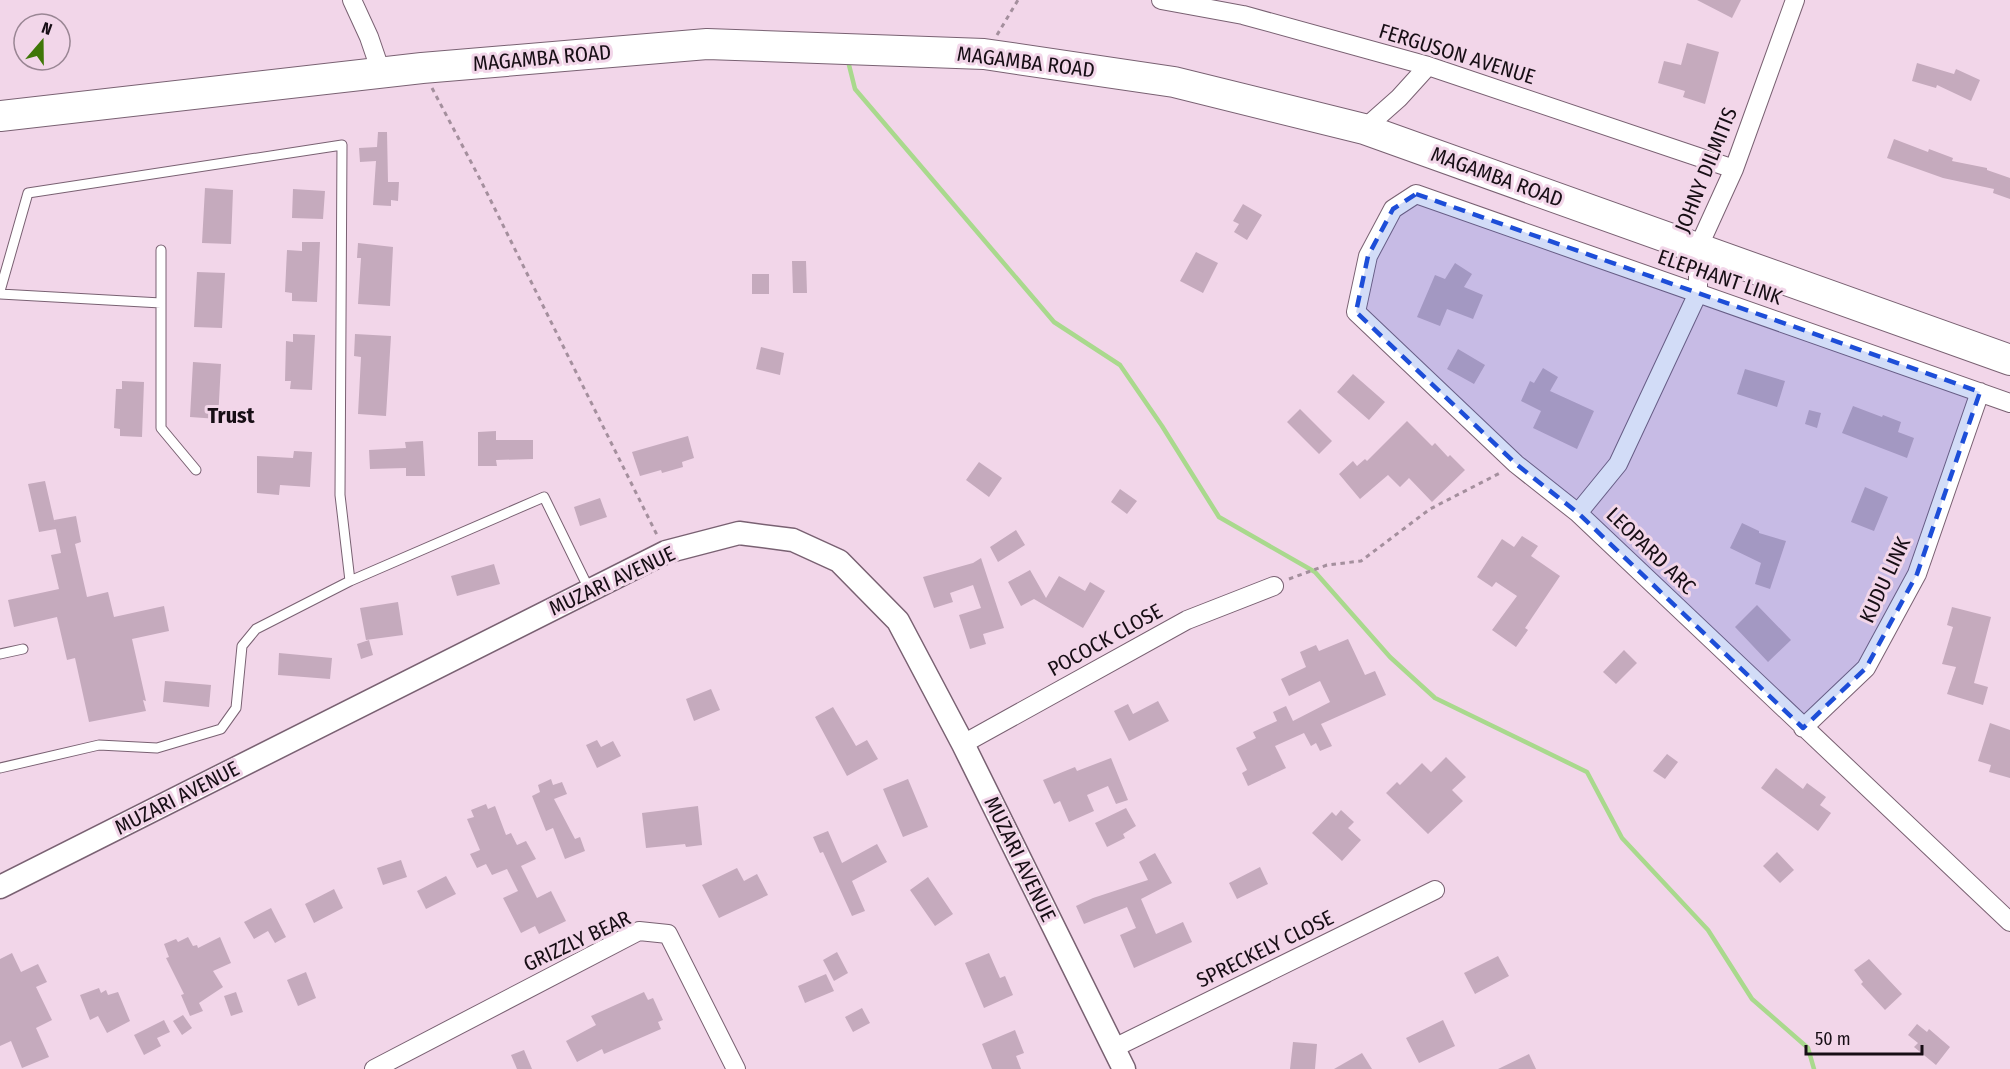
<svg xmlns="http://www.w3.org/2000/svg" width="2010" height="1069" font-family="'Fira Sans Condensed',sans-serif">
  <style>
    .lines { fill: none; stroke-linecap: round; stroke-linejoin: round }
    .stream { stroke: #a9d98d; stroke-width: 4.5 }
    .building { fill: #c5aabd }
    .service-casing { stroke: #796172; stroke-width: 11 }
    .minor-casing { stroke: #796172; stroke-width: 20 }
    .tertiary-casing { stroke: #796172; stroke-width: 25 }
    .trunk-casing { stroke: #796172; stroke-width: 32 }
    .path { stroke: #a48f9d; stroke-width: 3; stroke-dasharray: 4.5 4.5; stroke-linecap: butt }
    .service { stroke: #fff; stroke-width: 9 }
    .minor { stroke: #fff; stroke-width: 18 }
    .tertiary { stroke: #fff; stroke-width: 22 }
    .trunk { stroke: #fff; stroke-width: 30 }
    .marked { fill: #1d4ed8; fill-opacity: 0.2; stroke: #1d4ed8; stroke-width: 4.5; stroke-dasharray: 12 8; stroke-linejoin: round }
    .labels { text-anchor: middle; stroke-width: 6; stroke-linejoin: round; paint-order: stroke }
    .street-label { font-size: 21px; fill: #170e15; stroke: #f2d6e9 }
    .neighbourhood-label { font-size: 22px; font-weight: bold; fill: #170e15; stroke: #f2d6e9 }
  </style>
  <rect width="100%" height="100%" fill="#f2d6e9"/>
  <g class="lines">
    <path class="stream" d="M848,61L855,89L1054,322L1120,365L1162,426L1219,517L1315,572L1390,657L1435,698L1587,772L1622,838L1708,930L1752,999L1808,1048L1814,1069"/>
  </g>
  <path class="building" d="M1697,0H1741L1732,18Z
    M1687,43L1719,52L1705,104L1683,97L1685,91L1658,83L1664,61L1681,65Z
    M1917,63L1954,74L1956,69L1980,80L1971,101L1937,85L1936,88L1912,81Z
    M378,132H387L388,182H399L398,201L391,200V206L373,205L376,161L360,162L359,148L377,147Z
    M1894,139L1928,152L1929,149L1953,158L1952,161L1987,168V170L2010,178V199L1993,193L1994,189L1943,178L1887,158Z
    M205,188L233,190L231,244L202,243Z
    M293,189L325,191L323,219L292,218Z
    M1243,204L1262,215L1247,240L1234,232L1239,224L1233,221Z
    M302,242H320L317,302L292,301V293L285,292L287,250L302,251Z
    M358,243L393,247L390,306L358,304L361,258H357Z
    M1196,252L1218,263L1203,293L1180,281Z
    M792,261H806L807,293H793Z
    M1455,263L1472,274L1464,287L1483,295L1473,319L1447,309L1440,326L1417,317L1435,275L1445,279Z
    M197,272L225,273L222,328L194,327Z
    M752,274H769V294H752Z
    M293,334L315,335L312,390L290,389L291,381H285L286,341L293,342Z
    M355,334L391,336L386,416L358,414L361,357L354,356Z
    M761,347L784,353L780,375L756,369Z
    M1458,349L1485,365L1474,384L1447,369Z
    M193,362L221,364L218,419L190,417Z
    M1543,368L1558,377L1550,391L1594,411L1577,449L1533,428L1541,411L1521,401L1530,381L1534,383Z
    M1745,369L1785,381L1777,407L1737,394Z
    M1353,374L1385,402L1369,420L1337,392Z
    M122,381L144,382L142,437L120,436V429L114,428L116,389H122Z
    M1853,406L1882,417L1883,415L1901,422L1898,432L1914,438L1907,458L1842,433Z
    M1300,409L1332,441L1319,454L1287,422Z
    M1809,410L1821,413L1817,428L1805,424Z
    M1407,421L1432,446L1435,443L1448,457L1450,455L1465,470L1432,502L1409,478L1400,487L1388,475L1360,499L1339,474L1353,461L1357,466L1365,459L1367,461Z
    M496,431V440H533V459L496,460L497,466H478V432Z
    M688,436L694,458L682,462L683,467L662,473L661,470L640,476L632,452Z
    M423,441L425,476H406V468L370,469L369,450L406,448L405,442Z
    M294,451L312,452L310,487L280,485L279,495L257,493V456L293,458Z
    M979,462L1002,478L989,497L966,480Z
    M45,481L56,529L39,532L28,484Z
    M1865,487L1888,497L1874,531L1851,522Z
    M1120,489L1137,501L1127,514L1111,502Z
    M600,498L607,517L580,526L574,507Z
    M76,516L81,542L75,544L87,597L108,592L114,617L164,606L169,631L132,639L146,701L143,700L146,711L89,722L75,658L67,660L57,617L14,627L8,600L59,589L51,555L61,553L54,520Z
    M1742,523L1759,531V533L1786,541L1770,589L1755,584L1761,563L1730,548Z
    M1016,530L1025,545L998,562L990,547Z
    M1522,536L1538,546L1531,556L1560,576L1525,628L1528,630L1516,647L1492,630L1517,596L1496,582L1492,587L1477,577L1502,539L1514,547Z
    M981,558L1004,628L983,634L986,644L970,649L959,615L981,608L973,585L950,593L953,602L934,608L923,577L973,563Z
    M494,564L500,584L457,596L451,576Z
    M1030,570L1046,598L1059,576L1085,591L1090,582L1105,591L1083,628L1034,599L1021,606L1008,582Z
    M398,602L403,635L366,640L360,608Z
    M1757,605L1791,640L1768,662L1735,627Z
    M1952,607L1991,617L1974,683L1988,687L1983,705L1947,694L1956,667L1942,664L1953,627L1947,625Z
    M1348,639L1365,675L1375,671L1386,695L1321,724L1332,746L1320,751L1316,743L1311,746L1304,733L1275,746L1286,768L1248,786L1242,773L1247,770L1236,748L1256,738L1253,732L1277,721L1273,712L1286,706L1293,721L1330,702L1320,681L1289,696L1281,679L1306,667L1300,652L1316,645L1319,651Z
    M369,640L373,655L361,659L357,644Z
    M1624,650L1637,663L1616,684L1603,672Z
    M279,653L332,658L330,679L278,675Z
    M165,681L211,685L209,707L163,702Z
    M711,689L720,710L694,721L686,699Z
    M1158,701L1169,721L1129,741L1114,711L1128,704L1133,714Z
    M833,707L856,746L867,740L878,759L847,776L815,717Z
    M1990,723L2010,730V778L1989,772L1991,765L1978,761Z
    M597,740L601,747L613,741L621,756L597,768L586,745Z
    M1667,754L1678,762L1665,779L1653,771Z
    M1446,757L1466,777L1452,790L1463,801L1428,834L1386,793L1397,782L1400,785L1422,763L1431,772Z
    M1111,758L1128,800L1116,804L1108,786L1087,795L1094,811L1069,822L1060,801L1054,804L1043,780L1075,767L1077,771Z
    M1776,768L1803,789L1807,783L1826,797L1820,805L1831,813L1818,831L1761,788Z
    M551,779L553,785L562,782L567,794L554,799L575,839L580,837L585,851L565,859L553,828L546,831L532,796L540,792L538,785Z
    M908,779L928,827L903,837L883,789Z
    M486,804L488,809L495,806L506,835L511,833L517,845L526,841L536,859L521,866L537,898L551,891L566,921L539,934L535,926L521,933L503,898L518,891L507,869L492,875L486,864L477,868L470,854L480,850L467,819L474,817L471,810Z
    M698,806L702,845L686,847L685,844L646,848L642,813Z
    M1126,808L1136,826L1123,834L1125,838L1107,847L1095,823Z
    M1341,810L1354,822L1348,828L1361,840L1342,861L1312,833L1332,812L1336,816Z
    M828,831L842,863L877,844L887,862L852,881L865,911L852,916L823,852L820,853L813,837Z
    M1777,852L1794,870L1780,883L1763,866Z
    M1155,853L1172,883L1141,899L1156,934L1183,922L1192,942L1134,968L1120,935L1136,928L1127,907L1084,924L1076,906L1093,898L1148,880L1139,862Z
    M401,860L407,877L383,885L377,868Z
    M1260,867L1268,884L1237,899L1229,883Z
    M737,868L744,881L757,874L768,895L719,918L702,885Z
    M446,876L456,894L426,909L417,891Z
    M928,877L953,914L935,926L910,890Z
    M334,889L343,908L314,923L305,904Z
    M271,908L286,937L275,943L268,931L254,939L244,922Z
    M188,937L193,946L197,945L198,948L220,937L231,963L213,971L223,987L199,1003L203,1011L190,1016L181,995L184,994L166,958L169,957L164,944L176,939L178,942Z
    M837,952L848,973L834,981L823,960Z
    M12,953L21,972L38,964L47,982L36,987L52,1020L36,1028L49,1057L22,1068L11,1041L0,1046V959Z
    M989,953L1000,978L1005,976L1013,995L984,1008L965,963Z
    M1498,956L1509,976L1475,994L1464,973Z
    M1869,959L1902,994L1885,1010L1861,984L1863,982L1854,970Z
    M306,972L316,998L298,1006L287,980Z
    M826,974L834,991L805,1003L798,986Z
    M99,988L101,993L106,990L108,995L118,992L130,1021L107,1033L98,1016L90,1020L80,995Z
    M236,992L243,1012L231,1016L224,996Z
    M644,992L648,1000L653,998L663,1020L658,1022L661,1029L604,1054L602,1049L577,1062L566,1041L596,1025L591,1016Z
    M862,1008L870,1023L853,1032L845,1017Z
    M183,1015L192,1028L182,1035L173,1021Z
    M164,1020L170,1032L157,1038L161,1046L144,1055L134,1035Z
    M1443,1020L1455,1046L1419,1063L1406,1038Z
    M1917,1024L1927,1032L1929,1029L1950,1047L1936,1065L1914,1047L1918,1043L1908,1035Z
    M1015,1030L1024,1053L1016,1056L1021,1069H992L982,1044Z
    M1293,1042L1317,1044L1315,1069H1290Z
    M524,1050L532,1069H517L511,1055Z
    M1362,1053L1372,1069H1334Z
    M1529,1054L1536,1069H1498Z"/>
  <g class="lines">
    <defs>
      <path id="service" d="M161,250V428L196,470
        M0,291L28,193L342,145L340,495L350,581
        M0,294L161,303
        M0,654L23,649
        M0,768L99,745L157,748L221,729L236,708L242,646L256,629L350,581L544,497L589,589"/>
      <path id="minor" d="M352,0L369,37L381,72
        M1161,0L1243,15L1428,66L1734,169
        M1364,129L1399,98L1428,66
        M2010,403L1416,194L1393,209L1368,256L1356,312L1516,464L1578,513L2010,922
        M1578,513L1618,464L1698,293V248L1734,169L1795,0
        M1803,728L1866,668L1917,574L1980,392
        M963,744L1187,620L1274,586
        M1114,1048L1435,890
        M374,1069L639,931L668,934L736,1069"/>
      <path id="tertiary" d="M0,887L666,552L739,533L793,540L839,561L898,621L963,744L1124,1069"/>
      <path id="trunk" d="M0,116L422,68L707,44L984,54L1174,82L1364,129L2010,360"/>
    </defs>
    <use href="#service" class="service-casing"/>
    <use href="#minor" class="minor-casing"/>
    <use href="#tertiary" class="tertiary-casing"/>
    <use href="#trunk" class="trunk-casing"/>
    <path class="path" d="M997,35L1018,0
      M432,88L481,181L658,537
      M1289,579L1327,565L1361,561L1430,509L1502,472"/>
    <use href="#service" class="service"/>
    <use href="#minor" class="minor"/>
    <use href="#tertiary" class="tertiary"/>
    <use href="#trunk" class="trunk"/>
  </g>
  <path class="marked" d="M1416,194L1980,392L1917,574L1866,668L1803,728L1578,513L1516,464L1356,312L1368,256L1393,209Z"/>
  <g class="labels">
    <g class="street-label">
      <text transform="translate(1457 54) rotate(17)" y="7">FERGUSON AVENUE</text>
      <text transform="translate(542 58) rotate(-5)" y="7">MAGAMBA ROAD</text>
      <text transform="translate(1026 62) rotate(7)" y="7">MAGAMBA ROAD</text>
      <text transform="translate(1706 170) rotate(-68)" y="7">JOHNY DILMITIS</text>
      <text transform="translate(1497 177) rotate(20)" y="7">MAGAMBA ROAD</text>
      <text transform="translate(1720 277) rotate(19)" y="7">ELEPHANT LINK</text>
      <text transform="translate(1651 551) rotate(44)" y="7">LEOPARD ARC</text>
      <text transform="translate(1885 580) rotate(-65)" y="7">KUDU LINK</text>
      <text transform="translate(612 581) rotate(-25)" y="7">MUZARI AVENUE</text>
      <text transform="translate(1105 640) rotate(-29)" y="7">POCOCK CLOSE</text>
      <text transform="translate(177 798) rotate(-27)" y="7">MUZARI AVENUE</text>
      <text transform="translate(1020 859) rotate(64)" y="7">MUZARI AVENUE</text>
      <text transform="translate(577 941) rotate(-25)" y="7">GRIZZLY BEAR</text>
      <text transform="translate(1265 949) rotate(-26)" y="7">SPRECKELY CLOSE</text>
    </g>
    <g class="neighbourhood-label">
      <text x="231" y="423">Trust</text>
    </g>
  </g>
  <g transform="translate(42 42) rotate(20)"><circle r="28" fill="#f2d6e9" stroke="#9a8694" stroke-width="1.5"/>
  <path d="M0-4.5L10 22L0 15L-10 22Z" fill="#3f7708"/>
  <text y="-9" font-size="16" font-weight="bold" text-anchor="middle" fill="#170e15">N</text>
  </g>
  <path d="M1806 1045v9h116v-9" fill="none" stroke="#170e15" stroke-width="3"/>
  <text x="1815" y="1045" font-size="18" fill="#170e15" stroke="#f2d6e9" stroke-width="4.5" paint-order="stroke">50 m</text>
</svg>
